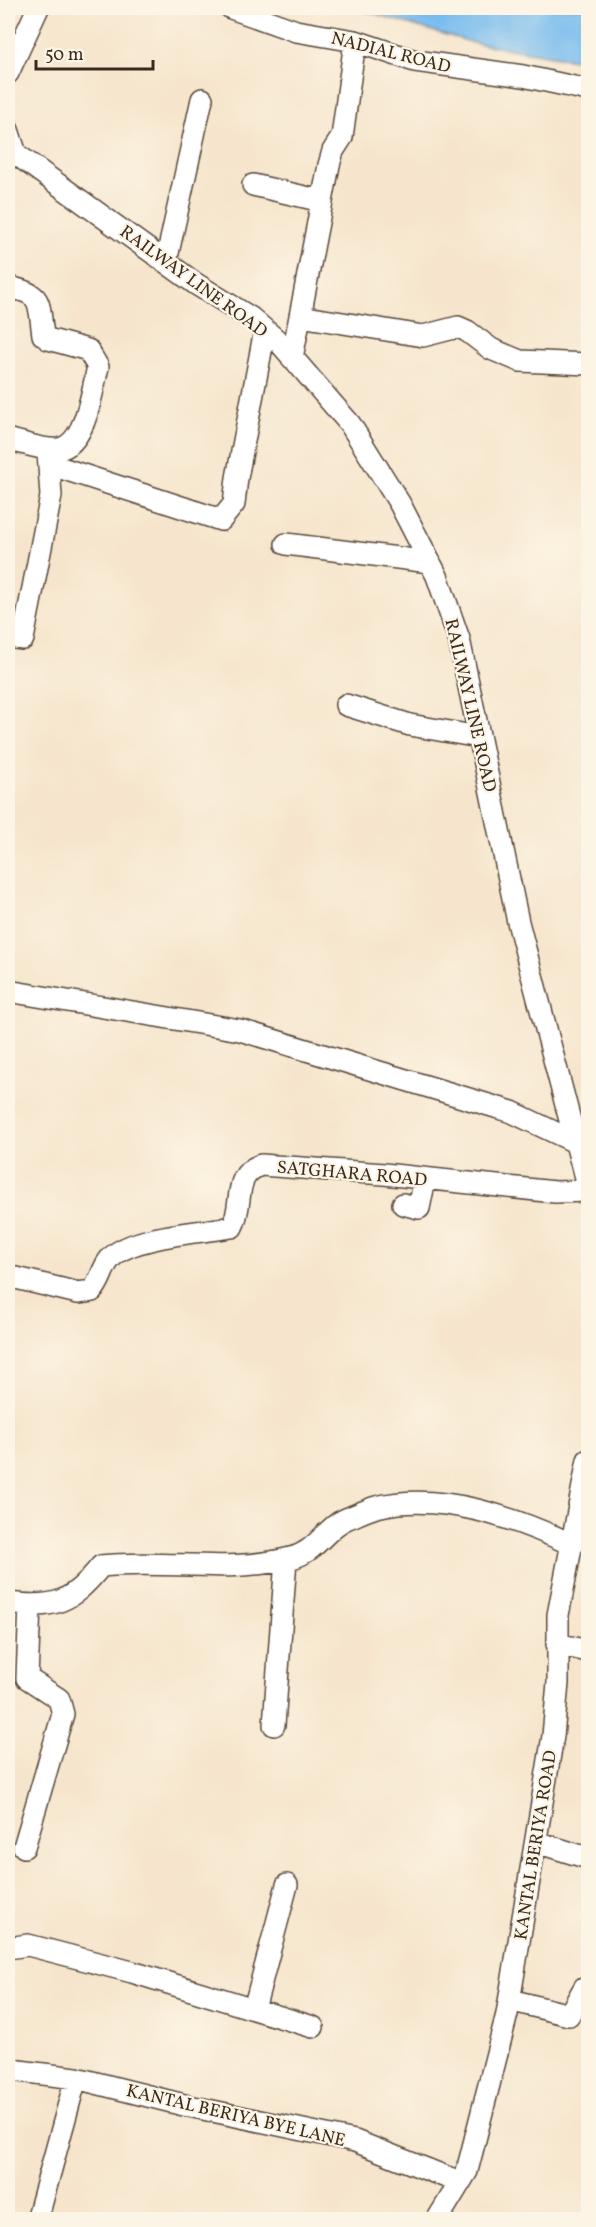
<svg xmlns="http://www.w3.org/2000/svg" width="596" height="2227" font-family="Vollkorn,serif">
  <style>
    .water { fill: #78bcef; stroke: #5a7386; stroke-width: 1.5 }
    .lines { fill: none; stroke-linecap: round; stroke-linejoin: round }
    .minor-casing { stroke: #574638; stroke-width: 24 }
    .minor { stroke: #fff; stroke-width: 21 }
    .labels { text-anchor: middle; stroke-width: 4.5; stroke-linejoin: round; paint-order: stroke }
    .street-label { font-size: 18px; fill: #3b2a1e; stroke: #fcf5e5 }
  </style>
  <rect width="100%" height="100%" fill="#fcf5e5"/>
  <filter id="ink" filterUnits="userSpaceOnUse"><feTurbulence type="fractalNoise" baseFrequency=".0167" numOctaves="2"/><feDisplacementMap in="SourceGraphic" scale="12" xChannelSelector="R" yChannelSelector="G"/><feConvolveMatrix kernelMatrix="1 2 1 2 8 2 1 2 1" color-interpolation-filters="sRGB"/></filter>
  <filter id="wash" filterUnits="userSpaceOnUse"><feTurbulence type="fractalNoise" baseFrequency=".008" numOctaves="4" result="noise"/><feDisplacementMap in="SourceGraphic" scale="24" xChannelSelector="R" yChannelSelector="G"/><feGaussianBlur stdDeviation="1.35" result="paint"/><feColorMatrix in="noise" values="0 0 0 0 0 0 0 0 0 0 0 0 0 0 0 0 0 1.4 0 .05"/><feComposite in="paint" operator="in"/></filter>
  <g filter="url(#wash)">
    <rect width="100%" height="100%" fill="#f6e5cc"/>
    <path class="water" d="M354,8H588V62L474,43Z"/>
  </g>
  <g filter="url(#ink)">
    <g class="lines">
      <defs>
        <path id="minor" d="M231,8L296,31L355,41L415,61L523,76L588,90
          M8,73L38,8
          M8,130L16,154
          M8,151L16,154L196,284L251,318L279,342L350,424L400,504L437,576L459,639L518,922L588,1189
          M253,185L322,201
          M166,262L202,99
          M8,287C44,294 38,302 43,335L48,339L88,350L98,367C92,390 86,444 59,449C43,451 24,442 8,440
          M300,316L423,336L458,327L467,331L491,349L520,361L588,364
          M292,358L329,165L333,151L342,137L355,41
          M49,464L221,520L234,504L237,478L265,330
          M286,544L430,562
          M8,637L23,639L51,496L48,452
          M346,705L410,725L479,737
          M8,991L240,1030L512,1112L577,1143L587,1140
          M403,1204L419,1208L425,1179
          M8,1276L78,1293L92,1291C101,1282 102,1268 110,1259C129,1236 203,1232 232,1227C245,1203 231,1175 261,1165L384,1174L555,1192L588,1191
          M8,1603C54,1609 71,1603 101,1566C164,1559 228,1574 291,1558C317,1552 326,1527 346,1519C356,1515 366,1510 376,1507C441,1491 515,1518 573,1545
          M557,1644L588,1651
          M274,1725L286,1559
          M536,1842L588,1858
          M24,1847L63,1714L59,1699L27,1678L30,1606
          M8,1948L28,1945L132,1972L313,2027
          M510,2000L569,2015L584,1988L588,1987
          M254,2009L287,1885
          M8,2068L19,2071L76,2078L184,2105L355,2141L459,2182
          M37,2220L76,2078
          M437,2220L467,2171L507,2014L553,1736L558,1683V1615L588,1460"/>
      </defs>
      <use href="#minor" class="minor-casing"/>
      <use href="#minor" class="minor"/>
    </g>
  </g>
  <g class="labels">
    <g class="street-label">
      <text transform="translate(391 52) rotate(14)" y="6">NADIAL ROAD</text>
      <text transform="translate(194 281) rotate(36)" y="6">RAILWAY LINE ROAD</text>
      <text transform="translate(471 705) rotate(77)" y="6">RAILWAY LINE ROAD</text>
      <text transform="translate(352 1173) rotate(5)" y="6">SATGHARA ROAD</text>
      <text transform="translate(535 1845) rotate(-81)" y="6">KANTAL BERIYA ROAD</text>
      <text transform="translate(236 2115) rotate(13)" y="6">KANTAL BERIYA BYE LANE</text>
    </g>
  </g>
  <rect width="596" height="2227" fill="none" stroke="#fcf5e5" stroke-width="30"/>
  <path d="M36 60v9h117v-9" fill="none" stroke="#3b2a1e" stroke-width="3"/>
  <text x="45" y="60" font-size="18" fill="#3b2a1e" stroke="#fcf5e5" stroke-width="4.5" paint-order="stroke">50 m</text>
</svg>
